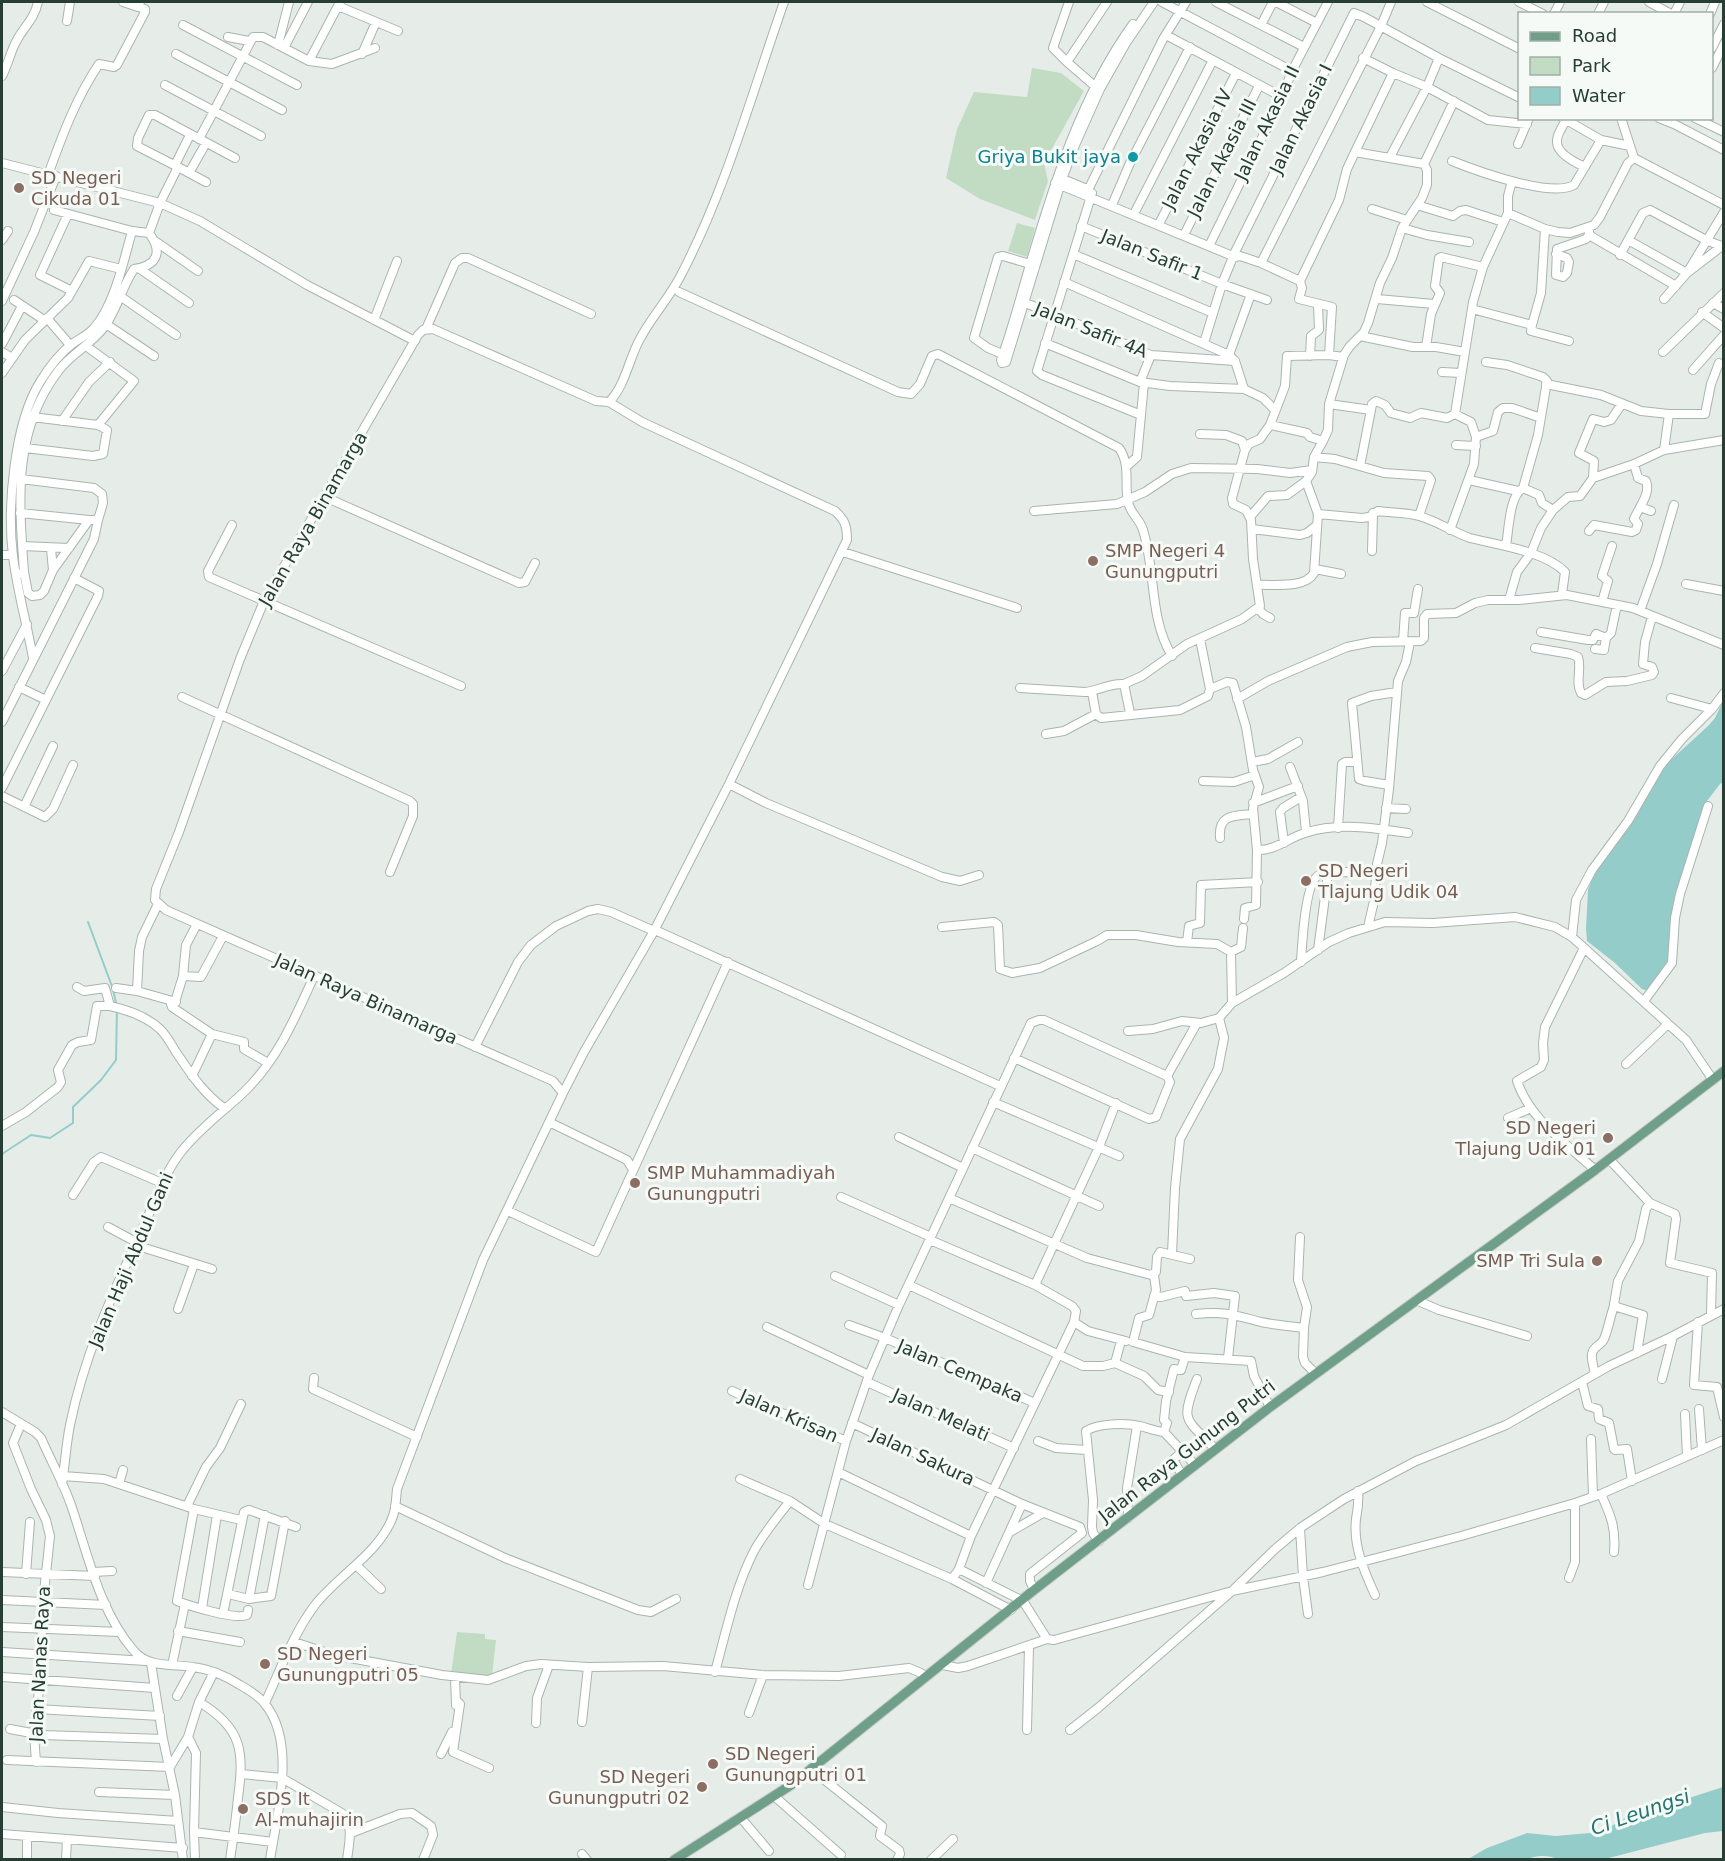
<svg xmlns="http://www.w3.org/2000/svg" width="1725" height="1861" font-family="'DejaVu Sans',sans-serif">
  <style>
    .green { fill: #c1dcc3 }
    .water { fill: #94ccca }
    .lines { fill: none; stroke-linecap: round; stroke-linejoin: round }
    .stream { stroke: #94ccca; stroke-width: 2 }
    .minor-casing { stroke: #a9b5af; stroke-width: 10 }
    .major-casing { stroke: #c2c9c6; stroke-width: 11 }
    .minor { stroke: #fff; stroke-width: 8 }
    .major { stroke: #6f9e89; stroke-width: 9 }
    .culture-dot { fill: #0f9aa8; stroke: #f6faf7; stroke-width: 2 }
    .education-dot { fill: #8d6e63; stroke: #f6faf7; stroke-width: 2 }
    .labels { text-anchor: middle; stroke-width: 6; stroke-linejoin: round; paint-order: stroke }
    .street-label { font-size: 18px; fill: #263e33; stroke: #f6faf7 }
    .culture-label { font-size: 18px; fill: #0d838f; stroke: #f6faf7; text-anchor: end }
    .education-label { font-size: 18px; fill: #785e54; stroke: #f6faf7; text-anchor: start }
    .water-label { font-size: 20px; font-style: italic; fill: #267473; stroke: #f6faf7 }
  </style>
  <rect width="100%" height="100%" fill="#e6ede9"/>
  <path class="green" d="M1032,68L1061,73L1084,91L1044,163L1048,181L1035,220L980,199L946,178L957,129L974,92L1027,97Z
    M1017,223L1035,228L1027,257L1008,251Z
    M457,1632L485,1634V1639L496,1640L492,1677L451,1674Z"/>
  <path class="water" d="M1723,701V782L1720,784L1704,805L1667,967L1648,991L1642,989L1615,963L1587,941L1586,928L1588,890L1595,872L1637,815L1662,768L1708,726L1715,718Z
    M1723,1787V1831L1705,1833L1605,1859H1557C1550,1855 1534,1855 1526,1860L1468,1859L1487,1848L1527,1833L1556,1836L1601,1832L1627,1817L1654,1810L1675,1800L1692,1797Z"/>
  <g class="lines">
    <path class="stream" d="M2,1154L31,1135L50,1138L73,1123V1107L101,1080L116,1060L117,1008L113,989L88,922"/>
    <defs>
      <path id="minor" d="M123,2L138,7
        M1162,2L1292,71
        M1216,2L1304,47
        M1276,2L1317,23
        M1427,2L1520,49
        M1519,2L1543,14
        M1649,2L1671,14
        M338,6L398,31
        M1554,14L1560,2
        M1598,14L1604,2
        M1674,14L1680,2
        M1710,14L1715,2
        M67,21L70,2
        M183,25L297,85
        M1261,25L1273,2
        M1166,35L1282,97
        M228,37L249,41
        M278,45L289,2
        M284,48L308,2
        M1712,48L1724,24
        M176,54L282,110
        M362,54L376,22
        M1363,58L1393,73L1427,87L1488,120L1527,124
        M309,61L332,64L375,48
        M1067,62L1053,48L1069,2
        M1712,68L1724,44
        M2,76C8,65 10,52 17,40C25,25 34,20 38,2
        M165,85L261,136
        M1097,88L1067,62L1107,2
        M1563,118L1601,140L1630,146
        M1621,118L1634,158L1724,205
        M1659,118L1674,124L1724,150
        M1695,118L1724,132
        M1566,120C1563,126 1556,135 1557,142C1557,154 1576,163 1585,167
        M199,139L253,37H263L309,61L340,2
        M1518,144L1529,118
        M1355,152L1424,164
        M1390,157L1427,87L1439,58
        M1452,161C1477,171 1551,198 1574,185L1601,140
        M2,163L160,203L200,221L307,285L415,341
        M175,165L190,135
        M178,167L206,182
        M189,173L206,143
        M48,175C62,136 76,98 99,64L114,67L117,65L145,12V9L138,7L140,2
        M1060,178L1087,189
        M1055,183L1235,257L1240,256L1261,263L1381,26L1391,2
        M1088,190L1163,39L1186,2
        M1092,193L1037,371L1042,375L1141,415
        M1112,205L1130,163L1190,47
        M1417,205L1453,216L1460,211L1466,210L1503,222
        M1372,209L1407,220
        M54,210L132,231L149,233L160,203L178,167L137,146L138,138L149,115H155L235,158
        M1136,210L1213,60
        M1508,213L1545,229L1558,232L1570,233L1594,225L1600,217L1628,163L1634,158
        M68,214L40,275L72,291
        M1159,224L1236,73
        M1081,226L1222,284L1267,300
        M1402,228L1427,235L1469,242
        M1186,231L1259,86
        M1589,235L1676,286
        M2,240L8,231
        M1628,240L1687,273L1724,212
        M155,241L198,271
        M1211,242L1282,97L1292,71L1328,2
        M1073,254L1213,313
        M1556,254L1567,258L1569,262L1567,273L1563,277L1556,275L1557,249L1586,239L1589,235V227
        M1620,255L1643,213L1650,210L1708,241L1724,247
        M1261,263L1300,281L1339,200L1347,169L1355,152L1393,73
        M140,269L189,303
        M1300,281L1302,288L1299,299L1332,307L1329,355
        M1064,282L1229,355L1235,361L1244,389L1263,398L1275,410
        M679,292L898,392L911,394L920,384L932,356L938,354L1119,448C1131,465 1124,483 1128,502C1131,515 1140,519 1143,530C1156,571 1149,619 1172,656
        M120,296L176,335
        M1377,299L1434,304
        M1664,299L1687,273L1722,246
        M14,300L44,320
        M2,301L34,232L56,176
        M1020,301L1054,314L1151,355L1235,361
        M1713,303L1724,309
        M1472,309L1532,325L1541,293L1545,229
        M1702,312L1724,328
        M47,318L70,345
        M374,320L397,261
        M106,324L154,356
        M1532,325L1531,331L1569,341
        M426,329L455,263L462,258H468L591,314
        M1360,336L1413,347H1436L1465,352
        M1045,343L1140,382L1170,386L1244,389
        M1204,343L1222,284L1235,252L1354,13L1364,17L1439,58L1520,98
        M2,344L22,306
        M86,346L134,381L98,425
        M1426,347L1431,314L1440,293L1435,286L1439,258L1441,257L1483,267
        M2,352L12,358
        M1663,352L1724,293
        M1229,355L1251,294
        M1007,356L988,348L974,338L998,257L1003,256L1030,264
        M1310,356L1311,336L1319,330L1318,304
        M1486,362L1507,365L1543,377L1547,381L1538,435L1523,488C1509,496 1509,530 1506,545
        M1002,363L1006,362L1062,179L1075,145L1100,89L1126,43L1154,2
        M1002,363L1001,360C1012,330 1020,299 1029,268C1054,183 1081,96 1133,24
        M1693,370L1724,335
        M1442,372L1461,373
        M2,373L25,340L68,298L89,261L121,269
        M1140,382L1151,355
        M1546,384L1601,395L1641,411L1669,414L1664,450
        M609,402C626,385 629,357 641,337C653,315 670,297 681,275C726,189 752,93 784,2
        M1329,404L1371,410L1372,404L1376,401L1385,405L1391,413L1410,418L1421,413L1447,418L1455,414L1471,422L1476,437
        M1455,414L1473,302L1483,267L1508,213V196L1512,181
        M1669,414H1705L1711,384L1719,363
        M62,421L89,382L110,362
        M1270,425L1307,433L1310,437L1323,441
        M1200,434L1226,435L1242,441L1245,450
        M1456,445L1476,446
        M25,448L93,456L103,454L107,430L98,425L32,417
        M1314,457L1335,459L1384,473L1428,476L1431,480L1419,516
        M1127,466L1137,457L1144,383
        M1360,466L1371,410
        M1593,478L1594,461L1579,453L1593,419L1604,422L1611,420L1621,405
        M21,479L94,488L102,494L103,503L98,520H89L53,570L44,591L40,595L32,596L28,593L24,572
        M1469,480L1518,491
        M1523,488L1539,495L1542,503L1553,510
        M325,497L519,583L525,582L535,563
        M1640,507L1651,511
        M1034,511L1117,504L1145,492L1172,474L1191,468L1257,469L1290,473L1312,470
        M20,513L89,520
        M1318,514L1362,518L1369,517L1378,511C1391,513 1406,512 1419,516C1437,521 1453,532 1470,538C1497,545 1545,551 1565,572L1562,594
        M1250,517L1268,496L1287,495L1306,481
        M232,525L208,571L209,577L461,686
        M1252,529L1300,535L1307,533L1317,525
        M1450,530L1474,464L1476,437L1493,431L1498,412L1503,408H1512L1541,418
        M1589,531L1594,525L1632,532L1636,530L1638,524L1634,519C1639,507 1651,494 1646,481L1638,478L1634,464
        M22,546L69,548
        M51,549L53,570
        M1372,551L1373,513
        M843,552L1017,608
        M2,555H13
        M1315,569L1341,574
        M16,575L24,572C19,501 12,431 59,370C72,353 92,344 105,326C117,309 122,287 134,269C156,266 164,253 149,233
        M1686,584L1724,591
        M1257,585C1273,584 1305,589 1314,573L1318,514L1306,481L1312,472L1314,457L1323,441L1328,430L1329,404L1344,355L1350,346L1364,332L1368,323L1380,283L1392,258L1402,228L1422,198L1427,185V170L1424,164L1454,101
        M1509,600L1517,572L1531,553L1541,528L1553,510L1568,497L1580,496L1593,478L1634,464L1664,450L1724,440
        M1602,602L1608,581L1602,576L1612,546
        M1258,608L1263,614L1270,618
        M1640,611L1657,564L1674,505
        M1541,632L1588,640H1593L1596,634L1606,638L1611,633L1617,605
        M1200,639L1210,689L1227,682L1233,683L1246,727L1253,770L1259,787L1253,808L1257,850C1275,851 1288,838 1305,833C1338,822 1375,828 1408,833
        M1403,641L1405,613H1414L1418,589
        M1535,648L1571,654L1578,657C1582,669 1575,682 1581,693L1585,695L1606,682L1627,681L1652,675L1654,672L1652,667L1643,664L1645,642L1652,617
        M1595,649L1604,650L1606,638
        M33,658C27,624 17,590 13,556C7,508 14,424 40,382C48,369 59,354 72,344C79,339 88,335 94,328C114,306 124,260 132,231
        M2,671L27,624
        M19,687L46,700
        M1020,688L1085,692C1098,691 1109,683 1124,684
        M1092,692L1096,714
        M182,697L410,801L413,804V816L390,872
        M1671,698L1712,709
        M1237,699L1268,681L1347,647L1372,642L1421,641L1424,638V618L1427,614L1456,613L1475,603L1488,600H1519L1567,595L1633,608L1724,645
        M1130,713L1124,684L1142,676L1187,644L1242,619L1260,606L1253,559L1251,520L1246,510L1233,504L1232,498L1245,450L1249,444L1260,439L1270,425L1285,386L1287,356L1329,355L1343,357
        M2,722L94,539L98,520
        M1046,734L1064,731L1096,714L1101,718L1180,710L1208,696L1210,689
        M1252,762L1268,759L1298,742
        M1290,767L1303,801L1306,832
        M1203,781L1234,782L1255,775
        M729,784L766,803L942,877L960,881L979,875
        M1389,785L1365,781L1359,779L1352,703L1371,696L1397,692
        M2,788L98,596L99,591L74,578
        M2,796L45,817L53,809L73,765
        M1253,803L1298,786
        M24,807L53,746
        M1386,808L1406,809
        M1338,828L1342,764L1345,762H1357
        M1220,838C1218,814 1234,816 1253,814
        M1284,843L1280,812L1283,808L1301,797
        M1244,919L1245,908L1256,905L1257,850
        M197,924L186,945L183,976L175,1002L171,1004L172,1007L212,1034L244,1042V1049L268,1063
        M942,927L994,922L998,925L1000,969L1012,973L1040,968L1097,941L1107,935H1136L1178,942L1217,944L1231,952L1232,1003
        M1368,927L1374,901L1377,864L1382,843L1389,789L1398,681L1406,662L1410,642
        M655,930L1000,1086
        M1572,937L1576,900L1592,870L1628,821L1660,766L1682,739L1712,709L1724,693
        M1187,942L1189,926L1200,923L1201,885L1258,882
        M1584,948L1545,1027L1543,1043L1544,1060L1541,1067L1517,1081C1531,1121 1566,1143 1595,1170
        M1318,950L1328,874
        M1231,952L1241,947L1243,928
        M1301,962C1302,946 1305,881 1319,875C1333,870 1361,873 1377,873
        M183,976L201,977L223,936
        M77,987L84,991L105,988L110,1006C128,1010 146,1016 160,1029C167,1036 171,1044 176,1052C191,1074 203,1093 224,1108
        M116,988L137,991L176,1002
        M137,991L139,951L142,937L158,904
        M1644,1001L1672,963L1675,918L1680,894L1708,806
        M1128,1031L1153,1029L1182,1021L1201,1023L1219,1018L1232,1003L1284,973L1329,942L1349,933L1385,922L1433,923L1515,917L1555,927L1572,937L1686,1040L1713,1080
        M475,1047L518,962L531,945L556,926L588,911L598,909L611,912L654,931
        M1626,1064L1668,1024
        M192,1076L212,1034
        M1167,1076L1197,1023
        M563,1093L584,1052L654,931L729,784L847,540C847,526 845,520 835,511L642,422L609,402
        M993,1102L1119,1156
        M1508,1118L1531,1108
        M549,1122L627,1160L633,1170
        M2,1126L26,1112L58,1087L61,1082L58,1070L72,1045L78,1042L91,1040L97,1006H110
        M899,1137L963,1168
        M972,1148L1099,1206
        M1609,1159L1650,1203
        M73,1195L94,1162L101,1157L162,1183
        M841,1197L931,1237
        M949,1198L1087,1258L1151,1275L1156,1272L1157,1257L1160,1252L1190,1259
        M508,1211L596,1252L728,962
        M108,1227L136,1242
        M1300,1237L1298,1280L1307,1307L1304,1328L1303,1357L1305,1363L1316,1374
        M930,1240L1035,1285L1072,1306L1076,1311L1074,1322L971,1536L959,1569L952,1579
        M135,1245L212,1269
        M1172,1254L1175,1188L1180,1139L1218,1069L1224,1038L1219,1018
        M835,1276L899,1305
        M909,1285L1083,1366H1103L1115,1363
        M1035,1285L1099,1147L1116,1103
        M1154,1296L1161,1297L1185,1291L1186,1296L1214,1293L1235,1296L1228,1358
        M1416,1300L1439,1310L1527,1336
        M178,1309L194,1264
        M1196,1314C1225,1311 1234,1315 1261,1322C1275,1325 1290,1326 1304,1328
        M1074,1322L1088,1331L1126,1341
        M1698,1322L1694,1385L1717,1387L1724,1417
        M849,1325L885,1338L1035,1403
        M767,1327L869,1375
        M1121,1341L1115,1363L1144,1376L1158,1390L1169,1392
        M1637,1353L1643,1315L1617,1307L1614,1304L1618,1281L1639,1241L1646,1209L1650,1203L1675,1214L1676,1219L1670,1263L1712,1273L1711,1314
        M1185,1357L1251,1361L1254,1376L1270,1407
        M1595,1374C1594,1368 1591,1360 1592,1354C1593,1346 1601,1346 1604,1339C1608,1330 1610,1317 1614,1306
        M314,1378L313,1389L417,1437
        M1197,1379C1180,1423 1185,1417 1215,1449
        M1662,1379L1673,1336
        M867,1382L1014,1448
        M1582,1382L1588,1406L1598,1409L1599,1419L1609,1423L1614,1449L1615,1450L1627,1449L1632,1481
        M732,1391L846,1441
        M1699,1409L1702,1450
        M2,1412L35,1432L41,1438C51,1461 63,1482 71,1505C88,1554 99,1611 134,1651C148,1668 173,1664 193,1667C210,1669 226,1676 240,1685C249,1690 259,1696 265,1704C297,1743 277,1814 270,1860
        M1685,1414L1687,1456
        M852,1423L1022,1504L1080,1527L1082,1533L1030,1574V1581L1034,1590
        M21,1424L13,1443L31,1489L46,1520L50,1536L43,1602L40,1681L34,1734L36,1762
        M1164,1432L1195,1465
        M1591,1439L1593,1496
        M1038,1441L1056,1448L1087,1450
        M838,1472L971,1536
        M1182,1475L1173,1460L1183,1451
        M63,1476L104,1479L194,1509L241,1520
        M740,1479L790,1501L825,1524L952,1579L1011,1610
        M62,1484C65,1465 66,1445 70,1425C84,1356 113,1293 142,1229C155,1203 163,1175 181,1152C199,1129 223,1112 244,1092C278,1059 295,1018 314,976
        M119,1484L123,1470
        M1358,1491C1359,1501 1358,1509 1356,1519C1353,1546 1364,1571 1375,1595
        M1601,1494C1611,1516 1616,1528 1614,1552
        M187,1506L206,1467L220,1448L241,1404
        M395,1506L505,1558L638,1610L651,1612L676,1599
        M194,1509L177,1601C190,1606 235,1620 247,1615L248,1610
        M1128,1518L1127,1488L1137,1426
        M1300,1528L1303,1577L1308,1614
        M1010,1532L1043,1513
        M1099,1541L1093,1533L1092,1527L1093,1500L1086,1431C1098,1423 1125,1423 1140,1426C1148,1428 1155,1431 1164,1432L1167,1423L1164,1420L1166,1401L1174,1369L1181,1370L1185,1357L1133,1342L1139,1318L1149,1315L1156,1290L1154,1275
        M356,1565L381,1589
        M959,1569L1023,1601L1047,1639
        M2,1572L95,1576
        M93,1572L112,1571
        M26,1574L30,1522
        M1569,1578L1575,1562V1503
        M986,1583L1022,1504
        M808,1585L846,1441L869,1375L899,1305L1031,1023L1039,1020H1044L1167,1076L1170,1082L1156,1117L1149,1119L1014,1058
        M228,1594L249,1599L271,1596L285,1521
        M249,1599L265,1515
        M2,1600L106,1605
        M202,1608L217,1515
        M223,1614L244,1512L249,1510L296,1527
        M2,1627L119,1632
        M178,1631L240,1642
        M294,1642L334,1655L442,1675L488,1680L526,1666L541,1664L588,1667L663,1666L763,1675L839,1676L909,1668L921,1673L925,1677
        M2,1652L146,1661
        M151,1663L163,1739L175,1795L183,1860
        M172,1665L185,1604
        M943,1665L958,1668L968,1666L1047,1639L1054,1640L1232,1591L1323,1572L1461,1536L1575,1503L1601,1494L1724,1440
        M715,1672C726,1632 735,1588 754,1551C764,1533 777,1517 790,1501
        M2,1677L155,1688
        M455,1677L456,1705
        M177,1696L193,1667
        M456,1700L460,1704L453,1752L489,1768
        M199,1702C243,1728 244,1752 238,1798C236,1819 233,1839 230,1860
        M265,1703C280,1671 293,1634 315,1605C337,1576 380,1553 393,1516C396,1508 396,1498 397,1489L483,1260L563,1093L553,1081L166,910L155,900L156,889L179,832L240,659L264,601L418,335L423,330L433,329L596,401L609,402
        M36,1709L160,1716
        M749,1713L763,1675
        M582,1722L588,1667
        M536,1723L537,1698L549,1665
        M10,1729L42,1735L163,1739
        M1027,1730L1029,1646
        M1070,1730L1098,1708L1232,1591L1274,1550L1300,1528L1344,1499L1416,1461L1506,1425L1609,1366L1673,1336L1724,1309
        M188,1737L196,1753L194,1832
        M441,1754L452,1732
        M7,1760L170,1767L188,1737L199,1702L214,1672
        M811,1769L882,1826L880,1836L899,1850L900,1854L897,1860
        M242,1774L282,1778L345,1815C353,1830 349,1843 347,1860
        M99,1792L175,1795
        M774,1796L841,1855
        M2,1807L58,1813L178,1821
        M741,1818L769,1851
        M351,1833L400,1814L412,1813L431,1826L432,1830L433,1835L423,1860
        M2,1834L183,1848
        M582,1854L587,1860
        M27,1860V1836
        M66,1860L67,1839
        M195,1860L194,1832L273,1842
        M931,1860L953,1839"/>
      <path id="major" d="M674,1860L791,1785L1034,1590L1270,1407L1595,1170L1724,1071"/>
    </defs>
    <use href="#minor" class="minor-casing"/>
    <use href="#major" class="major-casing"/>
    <use href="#minor" class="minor"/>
    <use href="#major" class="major"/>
  </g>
  <circle class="culture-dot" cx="1133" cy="157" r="6"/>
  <g class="education-dot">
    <circle cx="19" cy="188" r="6"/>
    <circle cx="1093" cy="561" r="6"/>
    <circle cx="1306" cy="881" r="6"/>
    <circle cx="1608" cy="1138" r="6"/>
    <circle cx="635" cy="1183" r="6"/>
    <circle cx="1597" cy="1261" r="6"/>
    <circle cx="265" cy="1664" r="6"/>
    <circle cx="713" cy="1764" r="6"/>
    <circle cx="702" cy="1787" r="6"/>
    <circle cx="243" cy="1809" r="6"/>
  </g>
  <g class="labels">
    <g class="street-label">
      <text transform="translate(1301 119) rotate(-64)" y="6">Jalan Akasia I</text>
      <text transform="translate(1267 123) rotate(-64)" y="6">Jalan Akasia II</text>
      <text transform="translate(1197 149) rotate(-63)" y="6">Jalan Akasia IV</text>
      <text transform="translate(1222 158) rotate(-63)" y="6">Jalan Akasia III</text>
      <text transform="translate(1152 255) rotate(22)" y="6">Jalan Safir 1</text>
      <text transform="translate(1091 330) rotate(22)" y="6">Jalan Safir 4A</text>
      <text transform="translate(313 519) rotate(-60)" y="6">Jalan Raya Binamarga</text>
      <text transform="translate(366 999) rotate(24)" y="6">Jalan Raya Binamarga</text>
      <text transform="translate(131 1260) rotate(-67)" y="6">Jalan Haji Abdul Gani</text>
      <text transform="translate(960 1371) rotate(23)" y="6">Jalan Cempaka</text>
      <text transform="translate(941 1415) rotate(24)" y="6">Jalan Melati</text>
      <text transform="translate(789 1416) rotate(24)" y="6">Jalan Krisan</text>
      <text transform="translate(1187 1451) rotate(-38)" y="6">Jalan Raya Gunung Putri</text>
      <text transform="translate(923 1457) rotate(25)" y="6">Jalan Sakura</text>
      <text transform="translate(40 1664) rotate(-87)" y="6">Jalan Nanas Raya</text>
    </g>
    <g class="culture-label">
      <text x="1121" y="163">Griya Bukit jaya</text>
    </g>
    <g class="education-label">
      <text x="31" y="184">SD Negeri<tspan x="31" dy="21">Cikuda 01</tspan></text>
      <text x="1105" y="557">SMP Negeri 4<tspan x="1105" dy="21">Gunungputri</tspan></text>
      <text x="1318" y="877">SD Negeri<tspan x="1318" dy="21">Tlajung Udik 04</tspan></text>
      <text x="1596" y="1134" text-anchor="end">SD Negeri<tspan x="1596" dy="21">Tlajung Udik 01</tspan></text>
      <text x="647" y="1179">SMP Muhammadiyah<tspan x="647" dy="21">Gunungputri</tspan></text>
      <text x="1585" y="1267" text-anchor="end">SMP Tri Sula</text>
      <text x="277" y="1660">SD Negeri<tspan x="277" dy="21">Gunungputri 05</tspan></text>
      <text x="725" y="1760">SD Negeri<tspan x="725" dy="21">Gunungputri 01</tspan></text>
      <text x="690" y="1783" text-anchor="end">SD Negeri<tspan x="690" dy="21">Gunungputri 02</tspan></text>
      <text x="255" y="1805">SDS It<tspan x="255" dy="21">Al-muhajirin</tspan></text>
    </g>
    <g class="water-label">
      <text transform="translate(1640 1812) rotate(-19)" y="7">Ci Leungsi</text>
    </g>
  </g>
  <rect width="1725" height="1861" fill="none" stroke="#263e33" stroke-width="6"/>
  <rect x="1518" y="12" width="195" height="108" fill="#f6faf7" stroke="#a3afa9" stroke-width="1.5"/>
  <rect x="1530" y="32" width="30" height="9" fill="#6f9e89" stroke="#a3afa9" stroke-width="1.5"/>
  <text x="1572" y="42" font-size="18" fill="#263e33">Road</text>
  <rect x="1530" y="57" width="30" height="18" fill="#c1dcc3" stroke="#a3afa9" stroke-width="1.5"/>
  <text x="1572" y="72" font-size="18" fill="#263e33">Park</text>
  <rect x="1530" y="87" width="30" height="18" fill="#94ccca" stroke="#a3afa9" stroke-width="1.5"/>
  <text x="1572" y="102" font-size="18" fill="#263e33">Water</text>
</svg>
